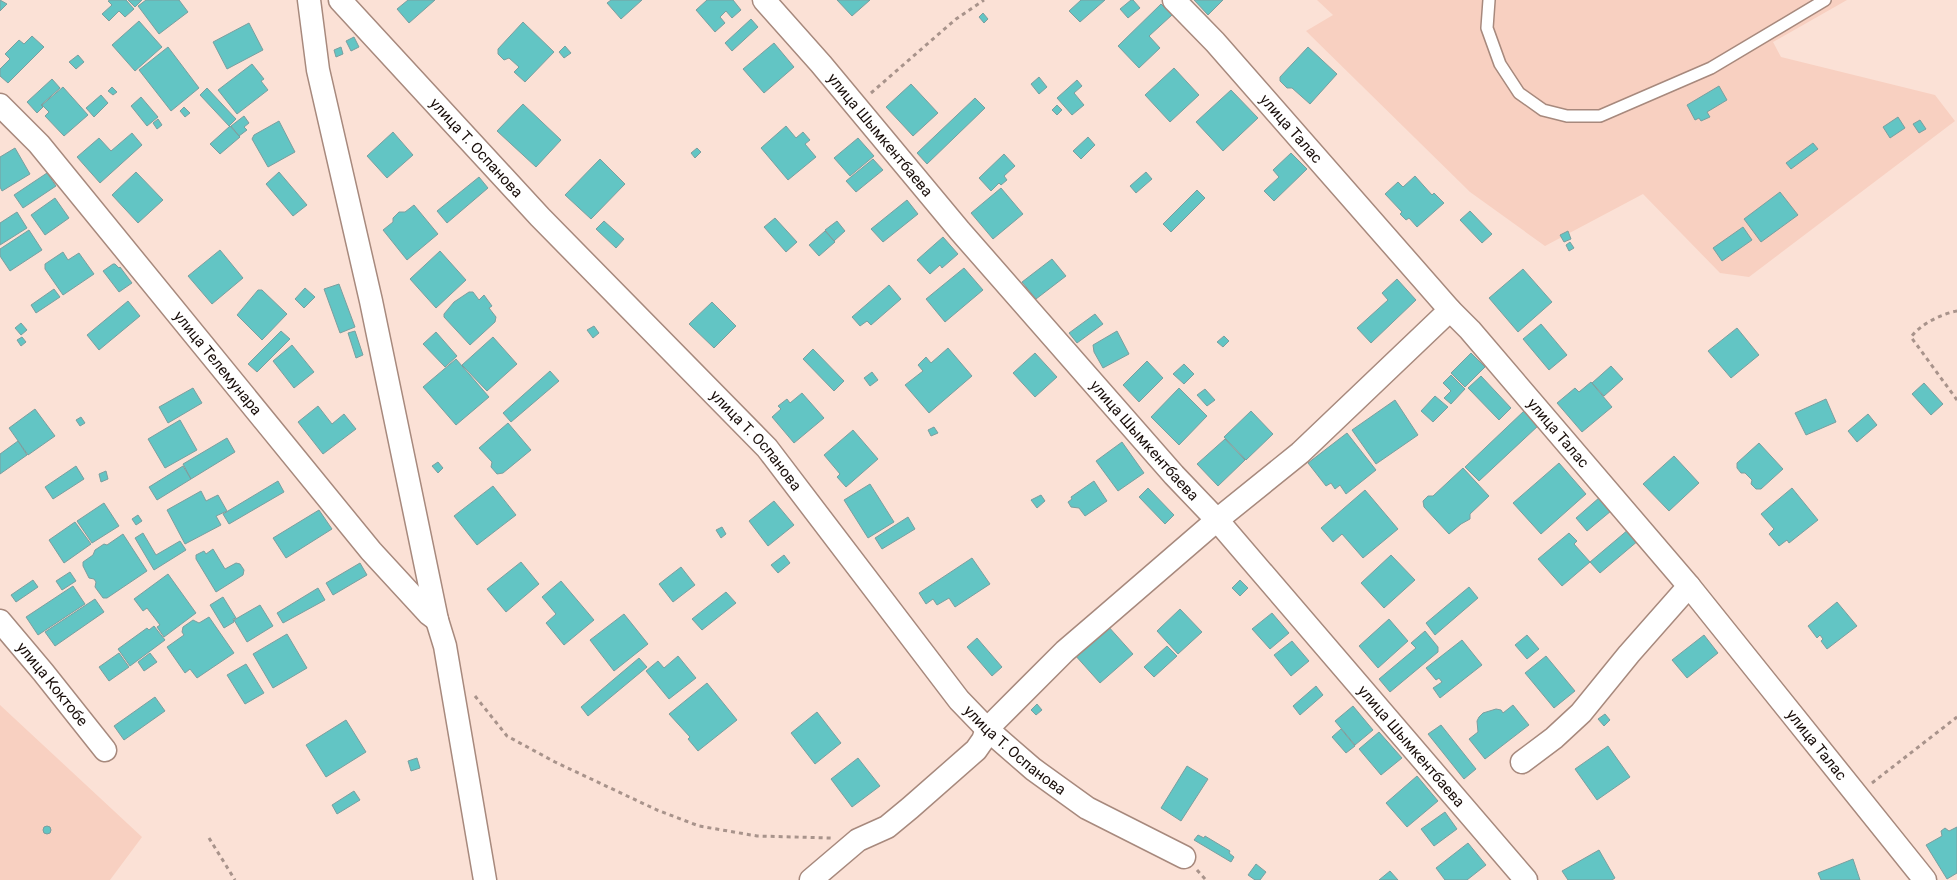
<svg xmlns="http://www.w3.org/2000/svg" width="1957" height="880" font-family="Roboto,sans-serif">
  <style>
    .built { fill: #f8d0c1 }
    .building { fill: #62c5c4; stroke: #7a9f9f }
    .lines { fill: none; stroke-linecap: round; stroke-linejoin: round }
    .service-casing { stroke: #a7897d; stroke-width: 14 }
    .minor-casing { stroke: #a7897d; stroke-width: 25 }
    .path { stroke: #a8938b; stroke-width: 3; stroke-dasharray: 4 4; stroke-linecap: butt }
    .service { stroke: #fff; stroke-width: 11 }
    .minor { stroke: #fff; stroke-width: 22 }
    .labels { text-anchor: middle; stroke-width: 4; stroke-linejoin: round; paint-order: stroke }
    .street-label { font-size: 15px; fill: #180d09; stroke: #fef1ec }
  </style>
  <rect width="100%" height="100%" fill="#fbe1d6"/>
  <path class="built" d="M1317,0H1847L1773,42L1781,57L1935,95L1955,121L1749,277L1720,273L1643,194L1545,246L1470,192L1306,31L1333,15Z
    M0,705L142,837L110,880H0Z"/>
  <path class="building" d="M0,0L7,4L0,11Z
    M110,0H126L134,9L125,17L119,11L109,21L102,14L112,5L108,1Z
    M128,0H142L135,7Z
    M146,0H179L188,12L159,34L138,6Z
    M408,0H435L409,23L397,9Z
    M611,0H642L621,19L607,3Z
    M707,0H733L741,10L732,18L726,11L720,17L725,23L715,32L696,10Z
    M837,0H870L852,16Z
    M1081,0H1105L1080,22L1069,11Z
    M1131,0H1133L1140,8L1128,18L1120,9Z
    M1194,0H1223L1208,15Z
    M1161,4L1172,15L1149,36L1160,48L1139,68L1118,46Z
    M983,13L988,19L984,23L979,17Z
    M751,19L758,27L732,51L725,43Z
    M139,21L162,47L135,71L112,45Z
    M523,22L554,52L525,82L514,72L519,67L509,58L504,60L498,54V49Z
    M249,23L263,50L227,69L213,42Z
    M32,36L44,47L8,83L0,76V69L10,59L5,54L19,40L24,44Z
    M354,37L359,47L351,51L346,41Z
    M774,43L794,67L764,93L743,69Z
    M565,46L571,53L564,58L559,52Z
    M168,47L199,88L171,111L139,70Z
    M341,47L343,54L336,57L334,50Z
    M1308,47L1337,74L1310,104L1292,88H1287L1280,81V77Z
    M78,55L84,62L76,69L69,62Z
    M252,64L264,79L261,81L268,90L237,114L218,90Z
    M1174,68L1199,95L1170,122L1145,95Z
    M1039,77L1047,87L1039,94L1031,84Z
    M52,79L60,88L41,105L43,107L37,113L27,102Z
    M1077,80L1082,86L1074,93L1084,105L1072,115L1057,98Z
    M911,84L938,113L913,136L886,107Z
    M1719,86L1727,100L1707,112L1710,117L1701,121L1699,118L1695,120L1687,105Z
    M63,87L88,115L64,136L45,116L49,112L42,105Z
    M112,87L117,92L113,95L108,91Z
    M207,88L236,119L229,126L200,95Z
    M1231,90L1258,118L1223,151L1196,122Z
    M101,95L108,103L94,117L86,108Z
    M141,97L158,117L147,126L131,106Z
    M975,98L985,108L927,164L917,153Z
    M523,104L561,140L536,167L497,131Z
    M1057,105L1062,110L1057,115L1052,110Z
    M184,107L190,113L185,117L180,111Z
    M244,116L249,123L244,127L247,130L239,136L231,126Z
    M1898,117L1905,128L1890,138L1883,127Z
    M158,119L162,125L157,129L153,123Z
    M1920,120L1926,129L1919,133L1913,124Z
    M279,121L295,152L268,167L252,139L254,135Z
    M230,126L240,137L220,154L210,144Z
    M786,126L796,138L803,132L810,140L805,144L816,157L788,180L761,148Z
    M393,132L413,155L387,178L367,156Z
    M132,133L142,145L100,183L77,157L99,138L111,151Z
    M1088,137L1095,145L1081,159L1073,151Z
    M858,138L874,156L850,176L834,158Z
    M1813,143L1818,149L1791,169L1786,163Z
    M15,148L30,174L2,191L0,187V157Z
    M697,148L701,152L695,158L691,153Z
    M1291,153L1307,169L1274,201L1264,191L1279,177L1273,170Z
    M1004,154L1015,166L1004,176L1007,180L1001,185L999,183L991,191L979,178Z
    M600,159L625,184L591,219L565,195Z
    M873,159L883,170L856,192L846,181Z
    M136,172L163,200L138,223L112,195Z
    M279,172L307,205L293,216L266,184Z
    M1146,172L1152,179L1136,193L1130,186Z
    M47,173L56,186L23,208L14,195Z
    M1415,176L1432,195L1434,193L1444,203L1417,227L1409,218L1406,220L1400,214L1402,212L1385,194L1398,182L1403,187Z
    M479,177L488,188L447,223L437,211Z
    M1001,188L1023,214L993,239L971,213Z
    M1197,190L1205,198L1171,232L1163,224Z
    M1780,192L1798,215L1761,242L1744,219Z
    M55,198L69,218L45,235L31,215Z
    M907,200L918,214L883,242L871,229Z
    M414,205L438,234L407,260L383,230L393,222V218L399,212H405Z
    M1470,211L1492,234L1482,243L1460,220Z
    M17,212L27,228L0,245V223Z
    M775,218L797,242L786,252L764,227Z
    M604,221L624,239L616,248L596,229Z
    M837,221L845,231L834,241L825,230Z
    M1743,227L1752,240L1722,261L1713,248Z
    M29,230L42,250L10,271L0,256V249Z
    M825,231L835,242L819,256L809,245Z
    M1568,231L1571,239L1564,242L1560,235Z
    M943,237L958,254L942,268L940,265L930,274L917,260Z
    M1570,242L1574,248L1569,251L1566,245Z
    M220,250L243,278L212,304L188,276Z
    M440,251L466,280L436,308L410,279Z
    M63,252L68,260L79,253L94,274L63,295L45,269V264Z
    M1052,259L1066,276L1036,299L1022,282Z
    M113,264H115L119,268L120,267L132,283L119,292L103,271Z
    M964,268L983,290L945,322L926,299Z
    M1523,269L1552,302L1518,332L1489,298Z
    M1397,279L1416,300L1371,343L1357,328L1388,300L1382,293Z
    M339,284L355,327L340,333L324,289Z
    M889,285L901,299L871,325L867,321L860,326L852,317Z
    M305,288L315,297L304,308L295,299Z
    M54,289L60,297L36,313L31,305Z
    M258,290H262L287,314L262,340L237,315Z
    M469,292H473L479,300L484,295L492,306L489,308L496,317L495,322L470,345L444,317V314L454,302Z
    M128,301L140,316L99,350L87,335Z
    M712,302L736,326L714,348L689,324Z
    M1095,314L1103,324L1077,343L1069,333Z
    M21,323L27,330L21,335L15,328Z
    M1541,324L1567,355L1549,370L1523,339Z
    M594,326L599,333L593,338L587,330Z
    M1737,328L1759,355L1731,378L1708,351Z
    M281,331L290,339L257,372L248,364Z
    M355,331L363,355L356,358L348,333Z
    M1117,331L1129,354L1103,368L1094,352L1093,345Z
    M436,332L457,356L445,367L423,344Z
    M1224,336L1229,341L1223,347L1217,342Z
    M22,337L26,342L21,346L17,340Z
    M493,337L517,364L487,391L462,365Z
    M292,345L314,372L294,388L273,361Z
    M948,348L972,376L929,413L905,385L923,371L918,365L926,357L931,363Z
    M813,349L844,381L834,391L803,359Z
    M1035,353L1057,377L1035,397L1013,373Z
    M1471,353L1485,367L1465,387L1451,373Z
    M456,359L489,397L456,425L423,387Z
    M1147,361L1163,378L1139,402L1123,385Z
    M1184,364L1194,374L1184,384L1173,374Z
    M1611,366L1623,379L1604,396L1592,383Z
    M550,371L559,381L511,422L503,413Z
    M872,372L878,380L870,386L864,378Z
    M1451,375L1465,389L1451,404L1444,398L1451,391L1443,383Z
    M1481,376L1511,408L1499,420L1468,388Z
    M1591,382L1612,407L1582,432L1557,403L1575,388L1579,392Z
    M1924,383L1943,404L1931,415L1912,394Z
    M193,388L202,403L168,423L159,407Z
    M1179,388L1207,416L1179,445L1151,417Z
    M1205,389L1215,400L1207,406L1197,395Z
    M802,393L824,418L794,443L772,417L781,409L778,406L787,399L790,403Z
    M1435,396L1448,407L1433,422L1421,411Z
    M1826,399L1836,422L1806,435L1795,413Z
    M1395,400L1418,435L1376,464L1352,430Z
    M318,406L332,424L344,414L356,429L323,454L298,422Z
    M35,409L55,436L28,455L9,428Z
    M1525,410L1539,425L1479,481L1465,467Z
    M1251,411L1273,434L1246,460L1224,437Z
    M1868,414L1877,425L1857,442L1848,431Z
    M81,417L85,423L80,426L76,420Z
    M180,420L197,450L165,468L148,439Z
    M508,423L531,450L503,473L497,474L491,467L492,462L479,448Z
    M934,427L938,433L931,436L928,430Z
    M853,430L878,459L846,487L837,477L840,474L824,455Z
    M1347,433L1376,470L1346,494L1340,485L1335,489L1331,483L1326,486L1308,463Z
    M227,438L235,452L191,479L183,464Z
    M1225,439L1245,460L1218,486L1197,464Z
    M18,441L27,455L0,474V454Z
    M1122,442L1144,473L1118,491L1096,461Z
    M1759,443L1783,469L1761,489H1756L1751,484L1752,480L1745,473H1741L1737,468V463Z
    M1674,456L1699,483L1669,511L1643,484Z
    M438,462L443,468L438,473L432,466Z
    M1559,463L1586,494L1541,534L1513,503Z
    M76,466L84,479L53,499L45,487Z
    M183,466L191,479L157,500L149,487Z
    M1463,468L1489,496L1470,514V519L1461,524L1449,534L1424,507L1423,501L1428,496H1433Z
    M106,471L108,479L101,482L99,474Z
    M278,481L284,492L229,524L223,514Z
    M1094,481L1107,501L1085,516L1079,508L1071,507L1068,502L1072,499L1071,497Z
    M870,484L894,522L868,538L844,500Z
    M493,486L516,515L477,545L454,516Z
    M1148,488L1174,515L1165,524L1139,497Z
    M1792,488L1818,520L1789,543L1787,540L1779,546L1769,534L1774,529L1761,514Z
    M1365,490L1398,529L1363,558L1342,534L1333,542L1321,528Z
    M201,491L206,501L218,495L227,511L216,516L221,525L185,544L167,510Z
    M1041,495L1045,501L1037,508L1031,500Z
    M1600,497L1611,511L1587,531L1576,518Z
    M774,501L794,525L768,546L749,521Z
    M104,503L119,526L92,543L77,521Z
    M319,510L332,529L286,558L273,538Z
    M138,515L142,521L136,525L132,519Z
    M908,517L915,529L882,549L875,538Z
    M75,522L91,544L64,563L49,540Z
    M722,527L726,534L721,538L716,530Z
    M1629,529L1639,540L1600,573L1590,562Z
    M143,533L156,555L180,541L186,550L154,570L135,538Z
    M1569,533L1577,541L1574,544L1590,562L1562,586L1538,559Z
    M123,534L147,571L107,598H103L95,587L96,582L94,579L89,578L83,566V562L93,555L95,550L104,544L107,545Z
    M213,549L225,569L236,563L240,564L244,570L243,575L216,592L196,559V555L204,551L206,554Z
    M784,555L790,563L778,573L771,565Z
    M1391,555L1415,580L1384,608L1361,583Z
    M972,558L990,584L955,607L949,598L937,605L933,599L926,604L919,593Z
    M521,562L539,584L506,612L487,589Z
    M360,563L367,575L333,595L326,583Z
    M681,567L695,585L673,602L659,584Z
    M70,572L76,581L62,590L56,581Z
    M168,574L196,613L164,637L157,627L160,625L147,608L143,611L134,599Z
    M33,580L38,587L16,602L11,595Z
    M1240,580L1248,588L1240,596L1232,588Z
    M561,581L594,620L564,645L546,623L556,614L542,597Z
    M73,586L85,604L38,635L26,617Z
    M1469,587L1478,598L1435,635L1426,623Z
    M318,588L325,600L283,623L277,613Z
    M726,592L736,603L702,630L692,619Z
    M223,597L236,618L233,619L234,622L224,628L210,605Z
    M95,599L104,612L55,646L45,632Z
    M1837,602L1857,626L1827,649L1821,641L1823,639L1820,635L1817,638L1808,626Z
    M260,605L273,626L247,642L234,620Z
    M1180,609L1202,632L1178,654L1157,631Z
    M1272,613L1289,633L1270,649L1252,629Z
    M624,614L648,644L614,671L590,640Z
    M209,617L234,653L197,678L190,669L185,673L167,647L184,635L182,632L183,627L193,620L199,623Z
    M1389,619L1408,641L1378,668L1359,646Z
    M1107,625L1133,654L1100,683L1074,654Z
    M154,626L165,640L130,666L118,649L147,628L149,630Z
    M1425,631L1438,647V652L1390,692L1379,679L1416,648L1411,643Z
    M287,634L307,668L273,688L253,654Z
    M1527,635L1539,649L1527,659L1515,645Z
    M1704,635L1718,653L1687,678L1672,660Z
    M977,638L1002,667L992,676L967,647Z
    M1462,640L1482,665L1440,698L1433,688L1442,682L1439,678L1436,680L1426,668Z
    M1292,641L1309,661L1291,676L1274,655Z
    M1167,646L1177,656L1154,677L1144,667Z
    M119,653L129,667L109,681L99,667Z
    M150,653L157,662L144,671L138,662Z
    M678,656L696,678L669,699L646,671L658,661L664,668Z
    M1546,656L1575,691L1554,708L1525,673Z
    M639,658L647,667L588,716L581,707Z
    M246,664L264,693L245,704L227,675Z
    M707,683L737,720L698,751L688,739L690,737L669,714Z
    M1316,686L1323,695L1300,715L1293,706Z
    M155,697L165,711L124,740L114,726Z
    M1037,704L1042,710L1036,715L1031,710Z
    M1513,705L1529,725L1485,759L1469,739L1478,732L1477,721L1479,717L1483,713L1496,709L1501,710L1503,713Z
    M1353,706L1373,730L1355,745L1335,721Z
    M817,712L841,743L815,764L791,733Z
    M1605,714L1610,720L1604,726L1598,719Z
    M346,720L366,752L326,777L306,745Z
    M1441,725L1476,769L1464,779L1428,734Z
    M1341,729L1355,746L1346,753L1332,737Z
    M1379,732L1402,758L1381,775L1359,749Z
    M1608,746L1630,777L1597,800L1575,769Z
    M417,758L420,768L411,771L408,761Z
    M858,758L880,786L852,807L831,779Z
    M1187,766L1208,779L1181,821L1161,808Z
    M1417,776L1438,801L1407,827L1386,803Z
    M354,791L360,800L337,814L332,805Z
    M1445,812L1457,829L1434,846L1421,829Z
    M43 830a4 4 0 1 1 8 0a4 4 0 1 1-8 0Z
    M1957,827V873L1947,879L1926,845L1942,836L1941,831L1945,828L1949,831Z
    M1198,835L1204,838L1205,836L1230,851L1229,853L1234,857L1231,862L1194,840Z
    M1468,843L1486,865L1467,880H1445L1436,868Z
    M1599,850L1615,878L1612,880H1568L1562,871Z
    M1853,859L1860,880H1821L1818,873Z
    M1256,864L1266,872L1260,880H1255L1248,875Z
    M1390,871L1398,880H1379Z"/>
  <g class="lines">
    <defs>
      <path id="service" d="M1489,0L1487,28L1500,64L1519,93L1543,110L1567,116H1600L1711,68L1825,0"/>
      <g id="minor">
        <path d="M309,0L318,70L371,301L437,620L445,646L485,880"/>
        <path id="s1" d="M340,0L540,217L767,448L959,700L987,729L1033,769L1087,808L1184,857"/>
        <path id="s2" d="M764,0L821,64L960,231L1174,475L1217,520L1526,880"/>
        <path id="s3" d="M1174,0L1215,42L1450,310L1470,330L1689,586L1925,880"/>
        <path id="s4" d="M0,105L39,144L371,551L429,614L437,620"/>
        <path id="s5" d="M0,621L43,672L105,750"/>
        <path d="M1522,762L1554,738L1581,713L1629,654L1689,586"/>
        <path d="M811,880L858,840L887,827L910,808L976,750L983,740L987,729L1065,651L1100,621L1217,520L1300,453L1450,310"/>
      </g>
    </defs>
    <use href="#service" class="service-casing"/>
    <use href="#minor" class="minor-casing"/>
    <path class="path" d="M871,93L956,19L984,0
      M1957,311C1941,314 1921,324 1911,337L1957,400
      M475,696L507,736L555,762L657,810L699,826L757,836L831,838
      M1872,783L1957,717
      M209,838L235,880
      M1197,870L1206,880"/>
    <use href="#service" class="service"/>
    <use href="#minor" class="minor"/>
  </g>
  <g class="labels">
    <g class="street-label">
      <text dy="5" stroke="none"><textPath href="#s3" startOffset="174">улица Талас</textPath></text>
      <text dy="5" stroke="none"><textPath href="#s2" startOffset="178">улица Шымкентбаева</textPath></text>
      <text dy="5" stroke="none"><textPath href="#s1" startOffset="201">улица Т. Оспанова</textPath></text>
      <text dy="5" stroke="none"><textPath href="#s4" startOffset="338">улица Телемунара</textPath></text>
      <text dy="5" stroke="none"><textPath href="#s3" startOffset="579">улица Талас</textPath></text>
      <text dy="5" stroke="none"><textPath href="#s1" startOffset="606">улица Т. Оспанова</textPath></text>
      <text dy="5" stroke="none"><textPath href="#s2" startOffset="582">улица Шымкентбаева</textPath></text>
      <text dy="5" stroke="none"><textPath href="#s5" startOffset="82">улица Коктобе</textPath></text>
      <text dy="5" stroke="none"><textPath href="#s2" startOffset="988">улица Шымкентбаева</textPath></text>
      <text dy="5" stroke="none"><textPath href="#s3" startOffset="984">улица Талас</textPath></text>
      <text dy="5" stroke="none"><textPath href="#s1" startOffset="1011">улица Т. Оспанова</textPath></text>
    </g>
  </g>
</svg>
